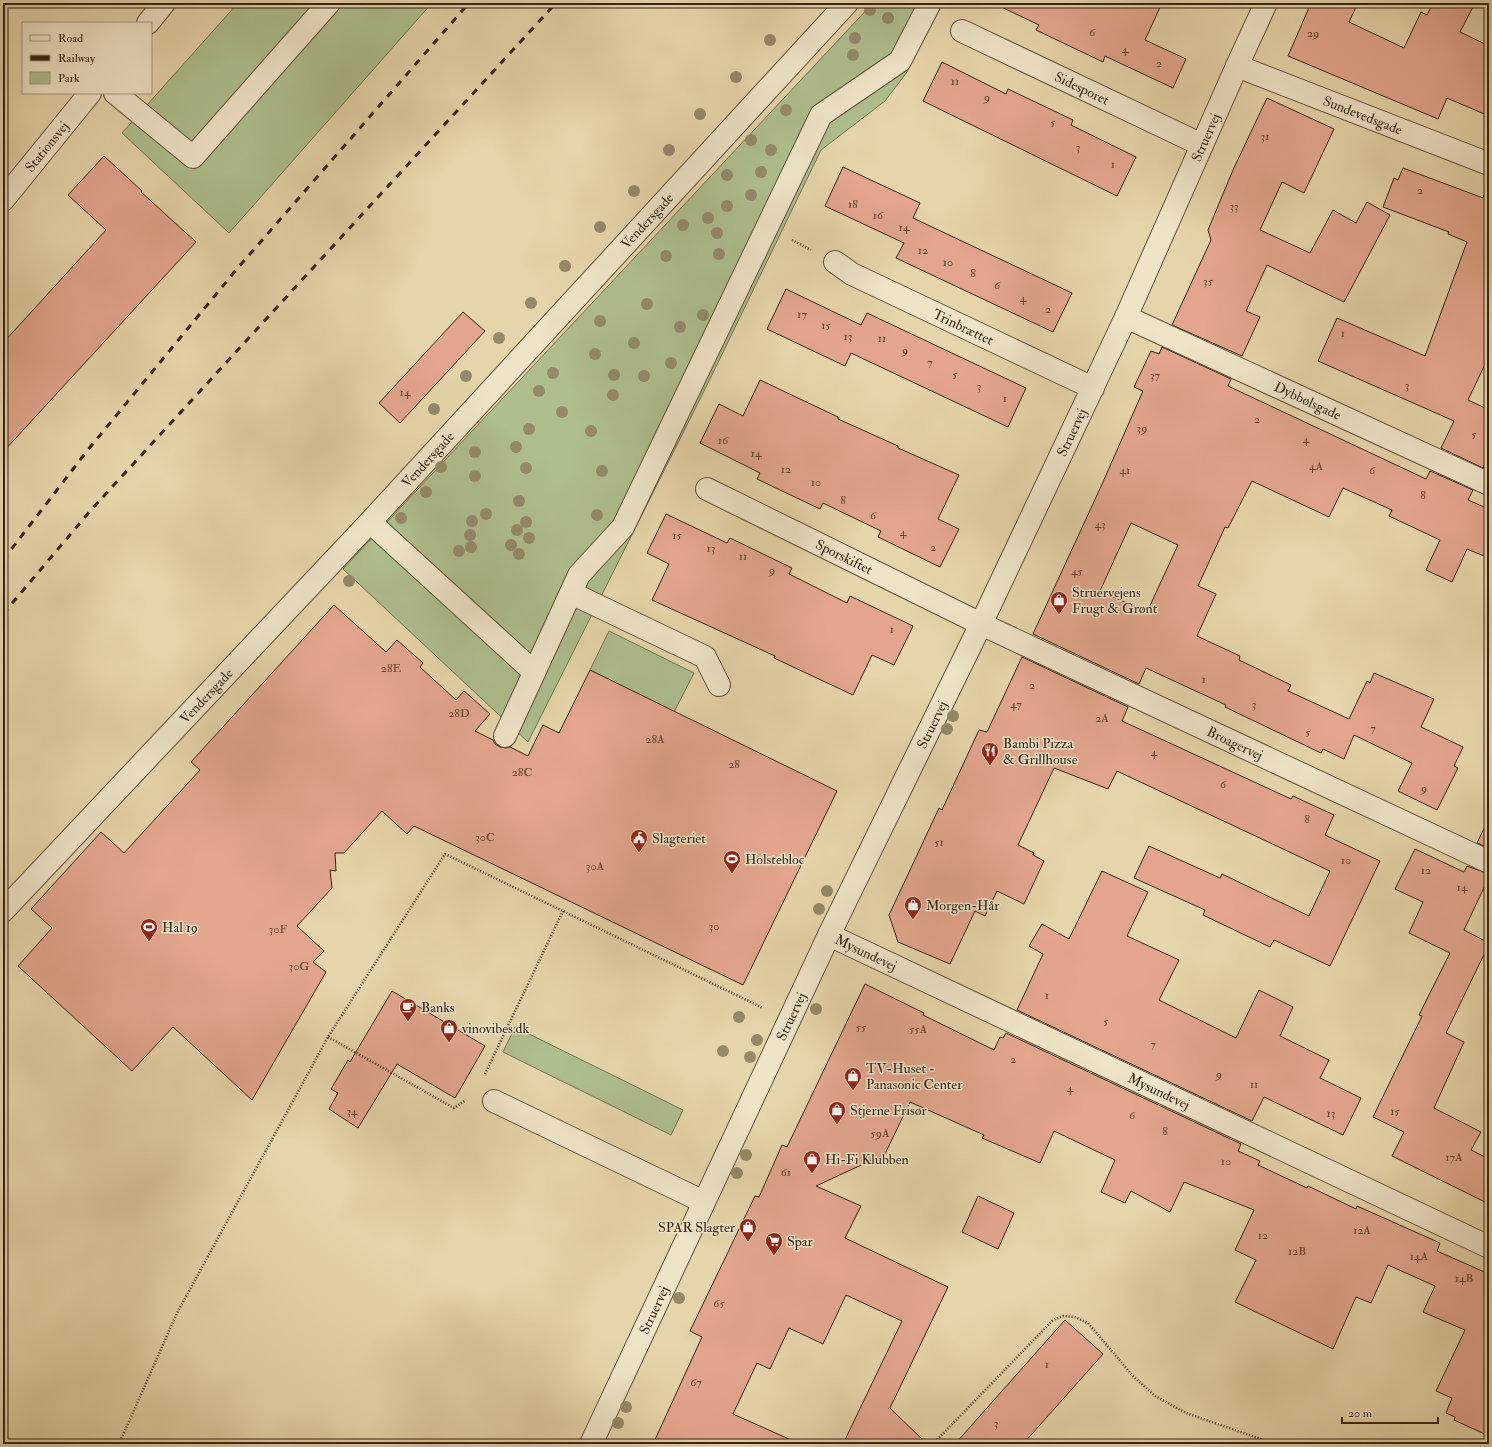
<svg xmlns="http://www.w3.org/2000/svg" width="1492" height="1447" font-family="'IM FELL Double Pica',serif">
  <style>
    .green { fill: #aebe8d; stroke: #727050 }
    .building { fill: #e3a68d; stroke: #352314; fill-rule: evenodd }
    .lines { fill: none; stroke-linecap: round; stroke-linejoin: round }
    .minor-casing { stroke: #61503a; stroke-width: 24 }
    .path { stroke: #352314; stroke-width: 2.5; stroke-dasharray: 1 2; stroke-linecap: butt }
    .minor { stroke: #efe4c8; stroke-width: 22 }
    .rail { stroke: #352314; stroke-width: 3; stroke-dasharray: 7 7; stroke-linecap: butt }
    .tree { fill: #958968 }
    .labels { text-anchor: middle; stroke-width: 3; stroke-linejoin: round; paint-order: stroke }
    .number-label { font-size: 12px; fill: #604432 }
    .street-label { font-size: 14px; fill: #352314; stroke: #efe4c8 }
    .poi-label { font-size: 14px; fill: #352314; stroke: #efe4c8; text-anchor: start }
  </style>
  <rect width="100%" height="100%" fill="#e6d5aa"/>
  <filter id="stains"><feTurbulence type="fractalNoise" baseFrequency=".005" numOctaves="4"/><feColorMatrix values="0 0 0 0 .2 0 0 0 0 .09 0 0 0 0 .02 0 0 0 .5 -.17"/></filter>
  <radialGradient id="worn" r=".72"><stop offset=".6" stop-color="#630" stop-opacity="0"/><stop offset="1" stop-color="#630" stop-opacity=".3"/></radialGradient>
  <path class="green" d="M238,3H432L229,233L122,133Z
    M873,3H941L907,72L885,101L821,150L711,377L528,742L343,569Z
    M609,631L694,673L674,712L590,670Z
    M515,1027L683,1110L671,1135L503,1052Z"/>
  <path class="building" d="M993,3H1162L1145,40L1186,59L1173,88L1105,56L1103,62L1036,30L1039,25Z
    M1311,3H1358L1349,22L1404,48L1421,12L1427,15L1433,3H1475L1460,32L1489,46V116L1447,98L1438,119L1288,56Z
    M942,62L1006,94L1008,89L1073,120L1071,125L1136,157L1117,196L923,101Z
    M1267,98L1334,129L1304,193L1282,182L1260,230L1310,253L1333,210L1356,223L1367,202L1390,215L1344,302L1267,265L1246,311L1260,317L1242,356L1172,325L1211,240L1208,230L1233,170Z
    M104,156L142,191L141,192L196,242L3,452V343L106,230L68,195Z
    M843,167L920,203L913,218L1072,293L1053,332L896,258L904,243L825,206Z
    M1403,168L1483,198L1486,190L1489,191V356L1468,400L1489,410V456L1483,468L1441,448L1454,421L1318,361L1337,318L1425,356L1467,242L1448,234L1449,232L1383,207L1394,178L1398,180Z
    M786,289L861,325L867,313L1026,388L1008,427L851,353L845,366L767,329Z
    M463,312L485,331L400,423L379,403Z
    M1162,347L1231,379L1228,386L1426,479L1430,471L1473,490L1468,500L1489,509V558L1467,549L1452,582L1426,570L1440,540L1389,516L1392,510L1343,488L1329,517L1252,481L1228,528L1225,527L1198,586L1216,594L1197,636L1240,656L1239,660L1291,685L1288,691L1349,719L1367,681L1370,683L1374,673L1434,699L1421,727L1463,747L1454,766L1458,768L1437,810L1398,791L1412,763L1354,735L1344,759L1323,749L1321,753L1225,707L1226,705L1146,668L1139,684L1033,634L1103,482L1143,391L1134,387L1151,351L1159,354ZM1131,523L1178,545L1147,612L1100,591Z
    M760,380L838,417V419L898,446V448L959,475L938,519L959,529L940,567L878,537L881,531L823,503L820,509L757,479L760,473L700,443L719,404L743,416Z
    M666,514L727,543L730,538L792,568L789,574L847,603L850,596L913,626L894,665L872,655L853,695L774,658L775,656L652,600L669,564L647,553Z
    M334,605L386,652L397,640L423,663L420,667L456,700L464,691L490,714L475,731L493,740L495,744L500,747L506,748L510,747L528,756L543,725L559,733L590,670L837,791L743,985L414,826L407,834L382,811L344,853H335L336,871L330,870L332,888L297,926L324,951L313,962L326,972L252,1100L173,1027L132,1071L18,966L52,928L31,909L101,832L124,853L200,770L191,762Z
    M1022,657L1128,707L1122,721L1291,799L1293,796L1334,815L1325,835L1380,861L1330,966L1274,940L1270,947L1203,915L1205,910L1134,878L1149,846L1220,878L1222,874L1309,916L1330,871L1117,771L1108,789L1054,768L1018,845L1034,853L1033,855L1044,861L1024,904L997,891L985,916L975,911L950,964L898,942L889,915L939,808L942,810L979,730L987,732Z
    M1489,818V848L1477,843Z
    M1415,849L1464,872L1467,866L1489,874V877L1464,930L1489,943V944L1446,1033L1464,1042L1434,1108L1481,1132L1471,1150L1489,1159V1204L1392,1156L1404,1132L1373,1117L1422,1016L1419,1015L1450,953L1409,933L1423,902L1395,889Z
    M1102,871L1148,892L1127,936L1179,960L1159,1000L1236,1038L1259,990L1293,1007L1280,1036L1329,1060L1320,1078L1361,1098L1343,1135L1264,1097L1252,1121L1017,1010L1043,954L1029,946L1042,924L1069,939Z
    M865,984L924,1013L923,1015L994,1050L1000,1037L1003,1038L1006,1033L1241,1144L1238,1151L1260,1161L1258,1165L1307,1188L1308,1186L1356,1209L1357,1206L1440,1243L1437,1251L1489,1274V1436L1454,1420L1455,1417L1446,1413L1452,1398L1436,1391L1465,1330L1423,1312L1435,1286L1388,1265L1371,1303L1356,1297L1333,1349L1235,1302L1256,1260L1235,1250L1254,1210L1184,1182L1170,1212L1131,1191L1125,1203L1101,1192L1115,1160L1054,1131L1040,1163L982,1138L984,1135L910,1102L885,1154L816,1186L861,1206L845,1238L948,1287L890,1408L927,1444H843L902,1321L846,1295L823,1344L789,1328L770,1369L757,1363L733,1414L800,1444H653L702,1337L690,1331L755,1196L759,1197L782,1145L787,1147Z
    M392,991L485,1046L455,1098L397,1064L358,1128L329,1109L338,1093L331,1089L348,1060L350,1062Z
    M978,1196L1014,1213L998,1249L962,1232Z
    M1065,1320L1103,1354L1023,1444H955Z"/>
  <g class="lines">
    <defs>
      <g id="minor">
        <path d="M148,23L164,3"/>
        <path id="s1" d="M962,31L1202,145"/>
        <path id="s2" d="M1237,66L1489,164"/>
        <path d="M115,93L193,157L329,3"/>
        <path id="s3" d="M3,200L90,93"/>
        <path id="s4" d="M835,262L852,274L1093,388"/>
        <path id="s5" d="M1126,317L1489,484"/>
        <path id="s6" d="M707,489L981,624L1489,862"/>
        <path d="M370,522L534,672"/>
        <path d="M571,593L705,657L719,685"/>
        <path d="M505,736L579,575L623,527L821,115L900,61L930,3"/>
        <path id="s7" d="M3,911L370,522L847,3"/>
        <path id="s8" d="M829,935L1489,1247"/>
        <path d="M494,1101L704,1202"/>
        <path id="s9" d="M591,1444L829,935L981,624L1126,317L1237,66L1266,3"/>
      </g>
    </defs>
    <use href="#minor" class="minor-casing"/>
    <path class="path" d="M792,240L811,250
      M328,1037L454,1108L466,1100
      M485,1074L563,911
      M119,1444L177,1313L328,1037L445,854L763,1008
      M933,1444L1053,1320L1063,1316L1075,1317L1088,1323L1133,1376L1155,1396L1186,1413L1275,1444"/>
    <use href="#minor" class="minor"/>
    <path class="rail" d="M3,560L87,451L236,270L469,3
      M3,614L91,510L556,3"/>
  </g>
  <g class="tree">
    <circle cx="870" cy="10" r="6"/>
    <circle cx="888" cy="18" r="6"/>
    <circle cx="855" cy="38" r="6"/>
    <circle cx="770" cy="40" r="6"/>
    <circle cx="853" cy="55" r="6"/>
    <circle cx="736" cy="77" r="6"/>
    <circle cx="786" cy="110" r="6"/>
    <circle cx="700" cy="114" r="6"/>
    <circle cx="751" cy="140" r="6"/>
    <circle cx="669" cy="150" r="6"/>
    <circle cx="771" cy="150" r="6"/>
    <circle cx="761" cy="172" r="6"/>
    <circle cx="727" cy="175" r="6"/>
    <circle cx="634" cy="191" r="6"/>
    <circle cx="751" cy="195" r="6"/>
    <circle cx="727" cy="206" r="6"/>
    <circle cx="708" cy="218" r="6"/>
    <circle cx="683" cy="225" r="6"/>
    <circle cx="600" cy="227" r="6"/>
    <circle cx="717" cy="233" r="6"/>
    <circle cx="719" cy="254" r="6"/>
    <circle cx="666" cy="256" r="6"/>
    <circle cx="565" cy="266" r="6"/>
    <circle cx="531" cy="303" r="6"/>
    <circle cx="647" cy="304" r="6"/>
    <circle cx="703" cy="315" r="6"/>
    <circle cx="600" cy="321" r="6"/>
    <circle cx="680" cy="327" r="6"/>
    <circle cx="499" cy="338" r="6"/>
    <circle cx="634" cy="343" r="6"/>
    <circle cx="595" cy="354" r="6"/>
    <circle cx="671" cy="363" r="6"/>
    <circle cx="553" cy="373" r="6"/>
    <circle cx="614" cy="375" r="6"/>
    <circle cx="466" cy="376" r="6"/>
    <circle cx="644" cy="376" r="6"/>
    <circle cx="539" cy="391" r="6"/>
    <circle cx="613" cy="395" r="6"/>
    <circle cx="434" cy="409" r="6"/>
    <circle cx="562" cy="412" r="6"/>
    <circle cx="529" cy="429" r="6"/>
    <circle cx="591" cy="431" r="6"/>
    <circle cx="516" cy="447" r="6"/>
    <circle cx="475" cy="452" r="6"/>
    <circle cx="441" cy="467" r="6"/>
    <circle cx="526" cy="468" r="6"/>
    <circle cx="602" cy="471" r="6"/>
    <circle cx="475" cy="476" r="6"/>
    <circle cx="426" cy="492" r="6"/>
    <circle cx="519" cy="501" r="6"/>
    <circle cx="486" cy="514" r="6"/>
    <circle cx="597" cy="515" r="6"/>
    <circle cx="401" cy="518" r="6"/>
    <circle cx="472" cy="521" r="6"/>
    <circle cx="526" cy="522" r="6"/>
    <circle cx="517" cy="530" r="6"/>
    <circle cx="470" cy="535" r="6"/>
    <circle cx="529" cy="538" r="6"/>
    <circle cx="511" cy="545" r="6"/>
    <circle cx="471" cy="547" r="6"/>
    <circle cx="459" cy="551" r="6"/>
    <circle cx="519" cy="554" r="6"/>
    <circle cx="349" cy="581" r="6"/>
    <circle cx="953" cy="716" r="6"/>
    <circle cx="947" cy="729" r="6"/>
    <circle cx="827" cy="891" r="6"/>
    <circle cx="819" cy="909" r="6"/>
    <circle cx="816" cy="1009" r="6"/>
    <circle cx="739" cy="1017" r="6"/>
    <circle cx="757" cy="1040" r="6"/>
    <circle cx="723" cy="1051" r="6"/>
    <circle cx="750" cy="1057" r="6"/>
    <circle cx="746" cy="1155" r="6"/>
    <circle cx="737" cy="1173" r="6"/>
    <circle cx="679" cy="1298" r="6"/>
    <circle cx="626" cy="1407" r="6"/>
    <circle cx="618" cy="1423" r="6"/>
  </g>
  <defs>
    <symbol id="shop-pin" viewBox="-11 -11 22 30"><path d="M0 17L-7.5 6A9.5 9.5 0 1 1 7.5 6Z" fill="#8f2418" stroke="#efe4c8"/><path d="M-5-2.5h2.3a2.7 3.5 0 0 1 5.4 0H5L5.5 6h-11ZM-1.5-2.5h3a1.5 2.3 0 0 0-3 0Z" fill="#fff"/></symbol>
    <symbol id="restaurant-pin" viewBox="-11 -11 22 30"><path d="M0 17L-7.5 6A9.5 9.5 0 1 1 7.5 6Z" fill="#8f2418" stroke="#efe4c8"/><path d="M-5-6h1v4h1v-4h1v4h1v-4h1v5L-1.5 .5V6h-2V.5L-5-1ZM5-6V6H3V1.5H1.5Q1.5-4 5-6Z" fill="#fff"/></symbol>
    <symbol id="civic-pin" viewBox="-11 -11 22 30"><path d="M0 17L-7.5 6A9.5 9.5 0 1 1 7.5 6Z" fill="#8f2418" stroke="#efe4c8"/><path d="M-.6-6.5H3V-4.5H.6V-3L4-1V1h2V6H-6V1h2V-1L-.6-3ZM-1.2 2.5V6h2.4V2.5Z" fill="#fff"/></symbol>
    <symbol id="stadium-pin" viewBox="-11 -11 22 30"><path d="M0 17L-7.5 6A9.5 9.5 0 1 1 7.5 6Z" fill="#8f2418" stroke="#efe4c8"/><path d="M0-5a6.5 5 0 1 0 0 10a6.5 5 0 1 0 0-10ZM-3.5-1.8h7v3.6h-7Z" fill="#fff"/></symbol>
    <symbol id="cafe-pin" viewBox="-11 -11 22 30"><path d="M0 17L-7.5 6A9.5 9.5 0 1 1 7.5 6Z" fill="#8f2418" stroke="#efe4c8"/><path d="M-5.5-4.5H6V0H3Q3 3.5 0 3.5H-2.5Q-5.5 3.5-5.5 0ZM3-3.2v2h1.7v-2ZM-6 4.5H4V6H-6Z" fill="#fff"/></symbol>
    <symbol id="supermarket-pin" viewBox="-11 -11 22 30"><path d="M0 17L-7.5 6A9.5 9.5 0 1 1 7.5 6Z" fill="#8f2418" stroke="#efe4c8"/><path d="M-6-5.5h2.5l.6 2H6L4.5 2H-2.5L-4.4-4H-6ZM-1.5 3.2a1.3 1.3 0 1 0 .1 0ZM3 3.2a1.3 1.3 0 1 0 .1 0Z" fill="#fff"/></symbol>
  </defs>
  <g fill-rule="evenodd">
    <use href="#shop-pin" x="1049" y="590" width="20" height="27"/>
    <use href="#restaurant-pin" x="980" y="741" width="20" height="27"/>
    <use href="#civic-pin" x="629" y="828" width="20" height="27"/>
    <use href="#stadium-pin" x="722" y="849" width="20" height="27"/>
    <use href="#shop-pin" x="903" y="895" width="20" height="27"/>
    <use href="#stadium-pin" x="139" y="917" width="20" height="27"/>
    <use href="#cafe-pin" x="398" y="997" width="20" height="27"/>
    <use href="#shop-pin" x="439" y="1018" width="20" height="27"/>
    <use href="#shop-pin" x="843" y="1066" width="20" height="27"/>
    <use href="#shop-pin" x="827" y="1100" width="20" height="27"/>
    <use href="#shop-pin" x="802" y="1149" width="20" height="27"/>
    <use href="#shop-pin" x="738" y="1217" width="20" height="27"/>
    <use href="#supermarket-pin" x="764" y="1231" width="20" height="27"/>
  </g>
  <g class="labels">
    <g class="number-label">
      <text x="1092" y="36">6</text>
      <text x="1313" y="37">29</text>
      <text x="1125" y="53">4</text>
      <text x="1159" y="67">2</text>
      <text x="955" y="85">11</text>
      <text x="987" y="101">9</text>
      <text x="1053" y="126">5</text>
      <text x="1265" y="140">31</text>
      <text x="1078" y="151">3</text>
      <text x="1113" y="168">1</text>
      <text x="1420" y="194">2</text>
      <text x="853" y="208">18</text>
      <text x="1234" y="210">33</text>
      <text x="878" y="219">16</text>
      <text x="904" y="231">14</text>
      <text x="923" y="254">12</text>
      <text x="948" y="266">10</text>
      <text x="973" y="277">8</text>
      <text x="1208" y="285">35</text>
      <text x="997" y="289">6</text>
      <text x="1023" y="302">4</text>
      <text x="1048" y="313">2</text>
      <text x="802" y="318">17</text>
      <text x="826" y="329">15</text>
      <text x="1343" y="337">1</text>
      <text x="848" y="340">13</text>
      <text x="882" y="342">11</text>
      <text x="905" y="354">9</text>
      <text x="930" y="366">7</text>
      <text x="955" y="378">5</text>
      <text x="1155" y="379">37</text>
      <text x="1407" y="389">3</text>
      <text x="979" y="390">3</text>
      <text x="405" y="396">14</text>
      <text x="1005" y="402">1</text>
      <text x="1257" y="423">2</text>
      <text x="1142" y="432">39</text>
      <text x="1474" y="438">5</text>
      <text x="1306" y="443">4</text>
      <text x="723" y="444">16</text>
      <text x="756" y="457">14</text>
      <text x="1316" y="470">4A</text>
      <text x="786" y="473">12</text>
      <text x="1125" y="474">41</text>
      <text x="1372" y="474">6</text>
      <text x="816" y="486">10</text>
      <text x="1423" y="499">8</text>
      <text x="843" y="504">8</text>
      <text x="873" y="519">6</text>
      <text x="1100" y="528">43</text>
      <text x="903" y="536">4</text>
      <text x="677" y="539">15</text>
      <text x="933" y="551">2</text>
      <text x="711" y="552">13</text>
      <text x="743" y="560">11</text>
      <text x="772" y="574">9</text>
      <text x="1077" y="575">45</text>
      <text x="892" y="633">1</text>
      <text x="391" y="672">28E</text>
      <text x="1204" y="683">1</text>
      <text x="1032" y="689">2</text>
      <text x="1016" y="708">47</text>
      <text x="1254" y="708">3</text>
      <text x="459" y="717">28D</text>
      <text x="1102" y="722">2A</text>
      <text x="1373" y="732">7</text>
      <text x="1308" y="736">5</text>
      <text x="655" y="743">28A</text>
      <text x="1154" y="756">4</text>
      <text x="734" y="768">28</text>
      <text x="522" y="776">28C</text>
      <text x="1223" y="788">6</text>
      <text x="1424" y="792">9</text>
      <text x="1307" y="823">8</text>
      <text x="485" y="841">30C</text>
      <text x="939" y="846">51</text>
      <text x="1346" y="864">10</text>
      <text x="595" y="870">30A</text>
      <text x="1426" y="874">12</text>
      <text x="1462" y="891">14</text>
      <text x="714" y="930">30</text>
      <text x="278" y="933">30F</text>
      <text x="299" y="970">30G</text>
      <text x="1047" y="999">1</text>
      <text x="1106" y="1025">5</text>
      <text x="861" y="1031">55</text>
      <text x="918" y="1033">55A</text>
      <text x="1153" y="1048">7</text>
      <text x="1013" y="1063">2</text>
      <text x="1219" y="1078">9</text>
      <text x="1254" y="1088">11</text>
      <text x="1070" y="1092">4</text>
      <text x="352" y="1115">34</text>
      <text x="1395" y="1115">15</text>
      <text x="1331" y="1117">13</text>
      <text x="1132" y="1119">6</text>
      <text x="1165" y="1135">8</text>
      <text x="880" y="1137">59A</text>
      <text x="1454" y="1161">17A</text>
      <text x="1226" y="1165">10</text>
      <text x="786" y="1176">61</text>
      <text x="1362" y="1234">12A</text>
      <text x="1263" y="1239">12</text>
      <text x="1297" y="1255">12B</text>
      <text x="1419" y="1260">14A</text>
      <text x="1464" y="1282">14B</text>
      <text x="719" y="1307">65</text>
      <text x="1047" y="1368">1</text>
      <text x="696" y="1386">67</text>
      <text x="996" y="1427">3</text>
    </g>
    <g class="street-label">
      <text dy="5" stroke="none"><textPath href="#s1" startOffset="133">Sidesporet</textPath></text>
      <text dy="5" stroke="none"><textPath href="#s2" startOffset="135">Sundevedsgade</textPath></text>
      <text dy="5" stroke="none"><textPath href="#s9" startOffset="1444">Struervej</textPath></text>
      <text dy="5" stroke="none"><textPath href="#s3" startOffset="69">Stationsvej</textPath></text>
      <text dy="5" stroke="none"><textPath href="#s7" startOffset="944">Vendersgade</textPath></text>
      <text dy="5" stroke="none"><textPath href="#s4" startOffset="144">Trinbrættet</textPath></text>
      <text dy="5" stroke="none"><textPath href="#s5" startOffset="200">Dybbølsgade</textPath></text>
      <text dy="5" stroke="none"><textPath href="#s9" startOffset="1120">Struervej</textPath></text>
      <text dy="5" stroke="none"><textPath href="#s7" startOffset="620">Vendersgade</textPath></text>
      <text dy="5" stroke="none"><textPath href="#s6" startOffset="153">Sporskiftet</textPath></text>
      <text dy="5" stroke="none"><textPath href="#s7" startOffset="296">Vendersgade</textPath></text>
      <text dy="5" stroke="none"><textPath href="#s9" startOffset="796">Struervej</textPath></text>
      <text dy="5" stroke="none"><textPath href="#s6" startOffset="586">Broagervej</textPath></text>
      <text dy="5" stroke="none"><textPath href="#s8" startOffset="41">Mysundevej</textPath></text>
      <text dy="5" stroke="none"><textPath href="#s9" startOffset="472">Struervej</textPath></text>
      <text dy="5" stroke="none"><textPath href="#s8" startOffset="365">Mysundevej</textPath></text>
      <text dy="5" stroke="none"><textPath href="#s9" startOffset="148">Struervej</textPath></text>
    </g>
    <g class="poi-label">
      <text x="1072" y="597">Struervejens<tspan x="1072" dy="16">Frugt &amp; Grønt</tspan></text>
      <text x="1003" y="748">Bambi Pizza<tspan x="1003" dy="16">&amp; Grillhouse</tspan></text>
      <text x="652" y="843">Slagteriet</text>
      <text x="745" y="864">Holstebloc</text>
      <text x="926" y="910">Morgen-Hår</text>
      <text x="162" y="932">Hal 19</text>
      <text x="421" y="1012">Banks</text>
      <text x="462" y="1033">vinovibes.dk</text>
      <text x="866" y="1073">TV-Huset -<tspan x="866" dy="16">Panasonic Center</tspan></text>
      <text x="850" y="1115">Stjerne Frisør</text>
      <text x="825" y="1164">Hi-Fi Klubben</text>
      <text x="735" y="1232" text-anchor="end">SPAR Slagter</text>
      <text x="787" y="1246">Spar</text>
    </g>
  </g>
  <rect width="1492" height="1447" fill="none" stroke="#e6d5aa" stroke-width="16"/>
  <rect x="4" y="4" width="1484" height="1439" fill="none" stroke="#352314" stroke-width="2"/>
  <rect x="8" y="8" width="1476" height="1431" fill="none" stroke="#352314"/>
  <rect x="22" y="22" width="130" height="72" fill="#efe4c8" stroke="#a59780"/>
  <rect x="30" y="35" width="20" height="6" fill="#efe4c8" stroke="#a59780"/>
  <text x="58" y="42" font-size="12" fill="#352314">Road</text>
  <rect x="30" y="55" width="20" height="6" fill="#352314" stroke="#a59780"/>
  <text x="58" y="62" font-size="12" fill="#352314">Railway</text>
  <rect x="30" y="72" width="20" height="12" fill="#aebe8d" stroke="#a59780"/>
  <text x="58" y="82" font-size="12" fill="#352314">Park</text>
  <path d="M1342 1417v6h96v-6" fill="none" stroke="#352314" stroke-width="2"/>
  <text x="1348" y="1417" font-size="12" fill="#352314" stroke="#efe4c8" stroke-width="3" paint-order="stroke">20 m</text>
  <rect width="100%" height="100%" filter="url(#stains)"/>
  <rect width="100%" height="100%" fill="url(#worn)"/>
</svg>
